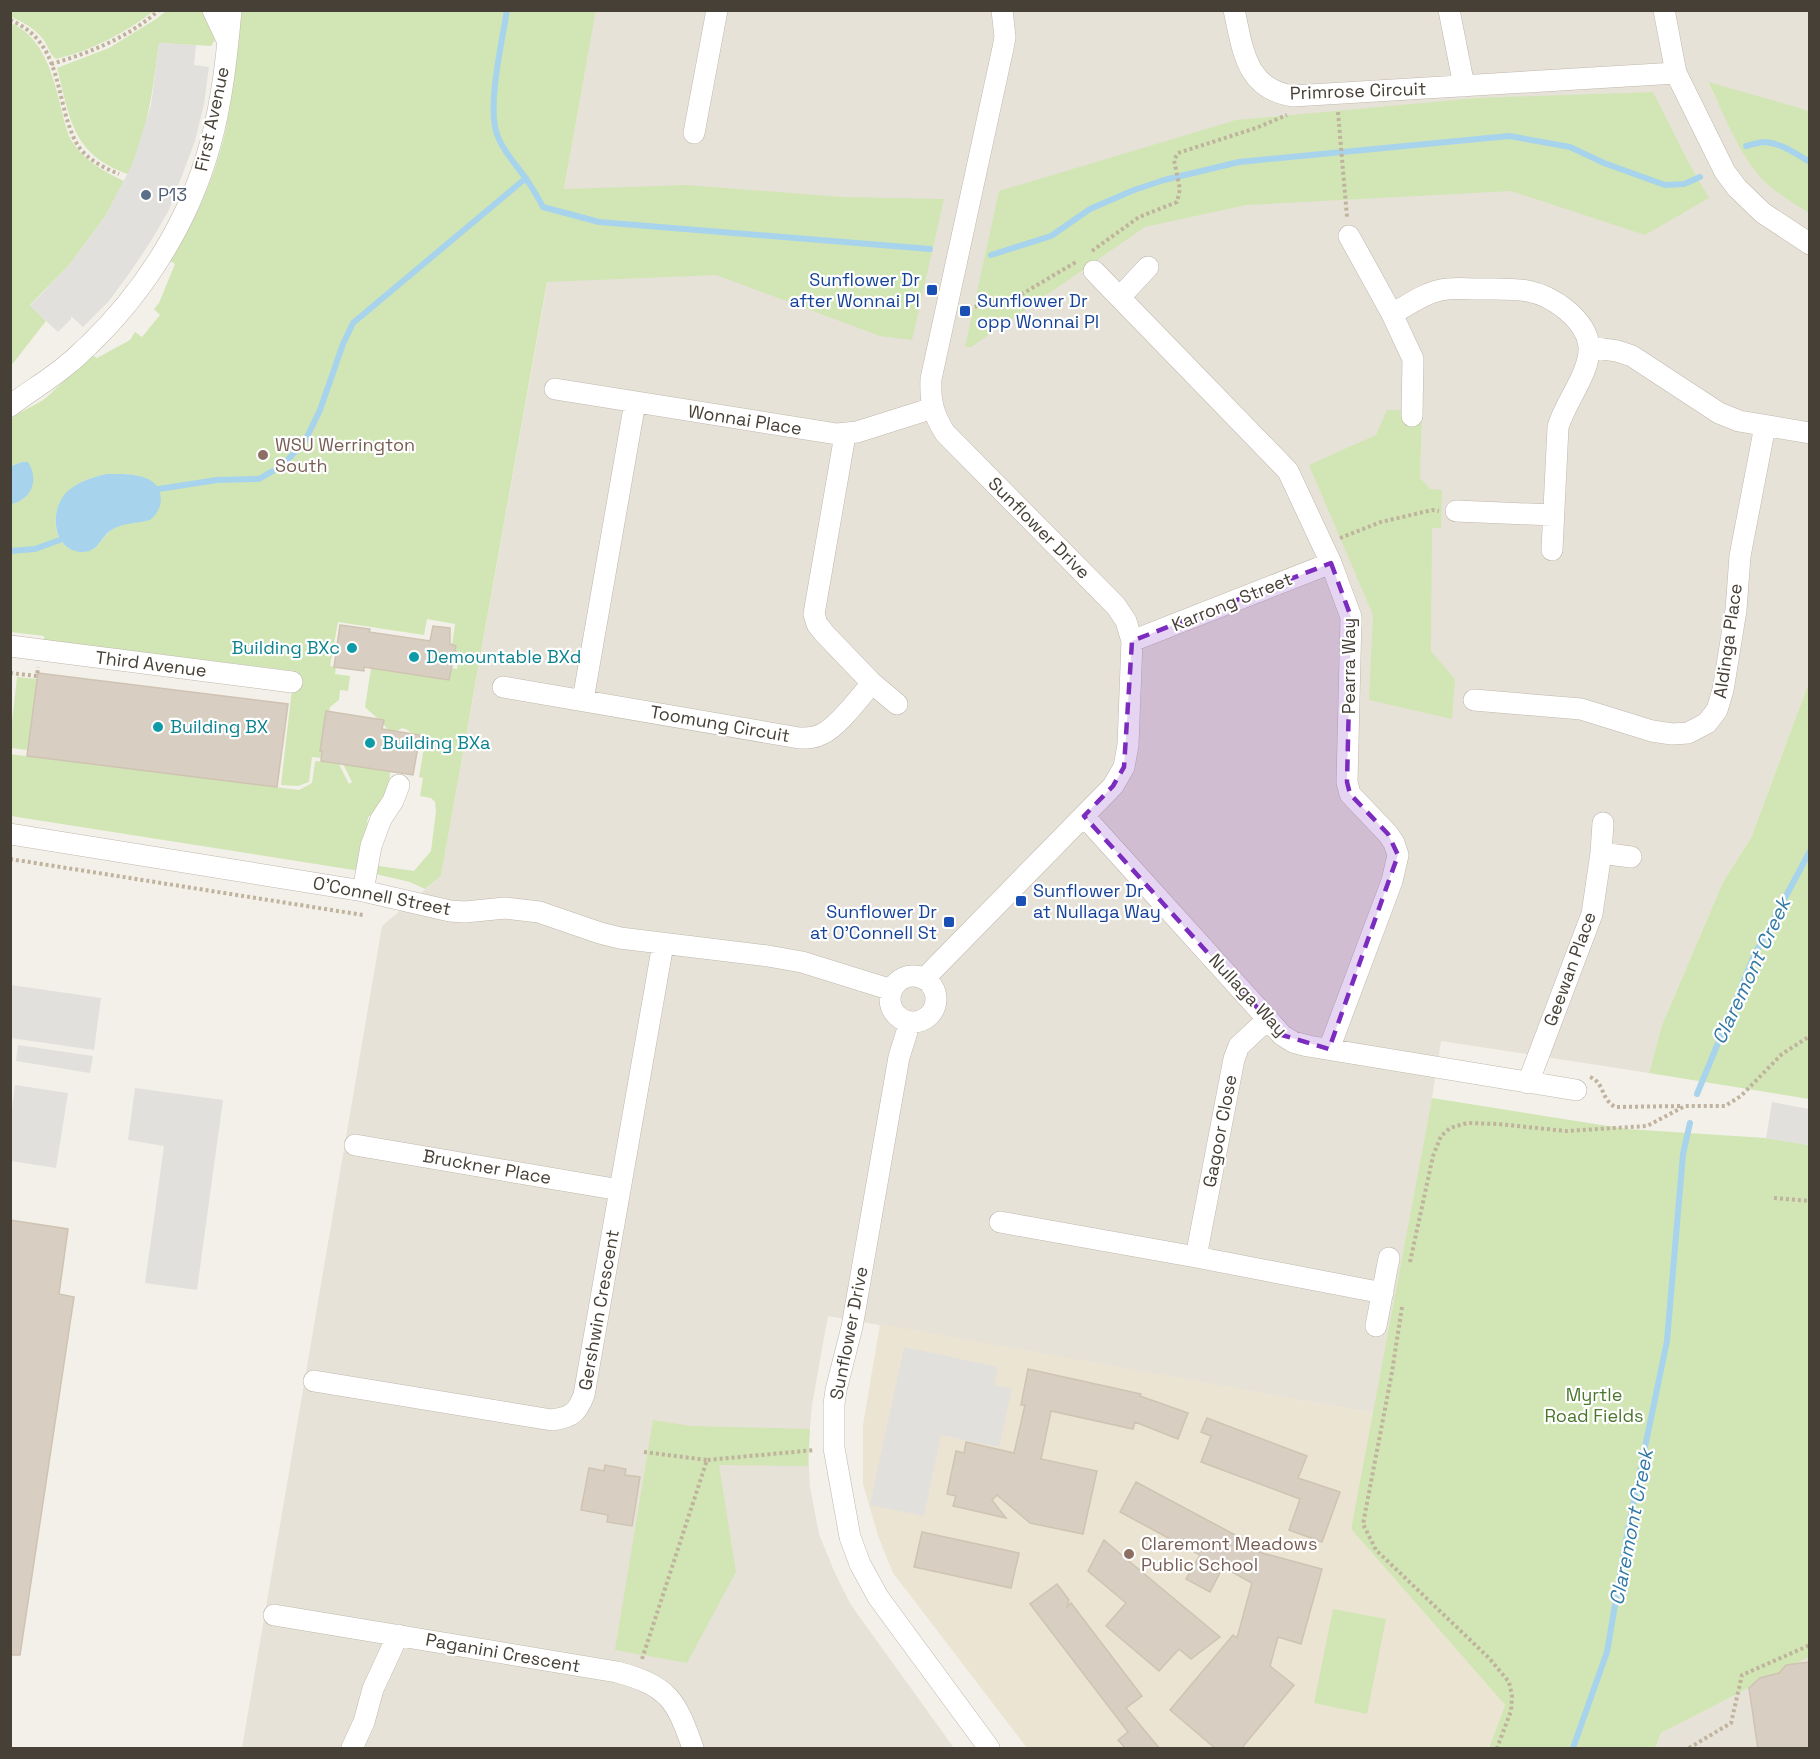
<svg xmlns="http://www.w3.org/2000/svg" width="1820" height="1759" font-family="'Space Grotesk',sans-serif">
  <style>
    .residential { fill: #e7e2d7 }
    .education { fill: #ece4d3 }
    .green { fill: #d1e6b4; fill-rule: evenodd }
    .parking { fill: #e2e0dd }
    .water { fill: #a8d3ed }
    .lines { fill: none; stroke-linecap: round; stroke-linejoin: round }
    .stream { stroke: #a8d3ed; stroke-width: 6 }
    .building { fill: #d8cec2; stroke: #cfc3b2; stroke-width: 1.5 }
    .minor-casing { stroke: #bfb7ac; stroke-width: 22 }
    .path { stroke: #c0b39e; stroke-width: 4; stroke-dasharray: 3 3; stroke-linecap: butt }
    .minor { stroke: #fff; stroke-width: 21 }
    .marked { fill: #7b2cbf; fill-opacity: 0.2; stroke: #7b2cbf; stroke-width: 4.5; stroke-dasharray: 12 8; stroke-linejoin: round }
    .service-dot { fill: #5c6f8a; stroke: #fff; stroke-width: 2 }
    .transit-dot { fill: #1a4fb4; stroke: #fff; stroke-width: 2 }
    .education-dot { fill: #8d6e63; stroke: #fff; stroke-width: 2 }
    .culture-dot { fill: #0f9aa8; stroke: #fff; stroke-width: 2 }
    .labels { text-anchor: middle; stroke-width: 4.5; stroke-linejoin: round; paint-order: stroke }
    .street-label { font-size: 18px; fill: #474037; stroke: #fff }
    .service-label { font-size: 18px; fill: #4e5e75; stroke: #fff; text-anchor: start }
    .transit-label { font-size: 18px; fill: #164399; stroke: #fff; text-anchor: end }
    .education-label { font-size: 18px; fill: #785e54; stroke: #fff; text-anchor: start }
    .culture-label { font-size: 18px; fill: #0d838f; stroke: #fff; text-anchor: start }
    .park-label { font-size: 18px; fill: #4b762d; stroke: #fff }
    .water-label { font-size: 20px; font-style: italic; fill: #347aa6; stroke: #fff }
  </style>
  <rect width="100%" height="100%" fill="#f3f0e9"/>
  <path class="residential" d="M596,11H1809V112L1804,109L1708,83L1746,158L1755,171L1777,192L1809,213V682L1751,838L1723,882L1662,1025L1649,1073L1441,1041L1432,1098L1373,1413L828,1316L812,1405L808,1448L810,1487L819,1534L834,1571L851,1605L954,1748H242L382,926L441,876Z
    M1809,1657V1748H1655L1661,1733Z"/>
  <path class="education" d="M880,1324L1373,1413L1351,1529L1505,1705L1489,1748H1027L893,1573L878,1536L863,1484V1425Z"/>
  <path class="green" d="M11,10H154V11C125,33 91,51 56,59C49,54 48,45 43,39C34,28 23,22 11,17Z
    M166,11H203L215,40L211,46L159,43C153,87 148,133 128,174C72,155 70,118 57,68L109,48L156,19Z
    M240,11H596L564,189L686,185L843,197L944,199L912,340L880,336L716,275L547,282L441,876L425,889L410,882L371,873L372,865L414,871L431,851L436,811L435,802L431,798L420,796L423,778L419,777L426,736L411,733L408,730L402,728L397,731L388,730C382,721 373,715 365,707L371,668L449,680L451,668L457,669L458,662L454,661L456,646L452,645L455,624L427,619L424,635L338,622L330,666L336,667L335,674L350,676L348,691L340,690L339,700L330,707L320,751H322L321,758L312,757L309,782L298,786L281,785L294,671L44,640V636L11,632L10,504L22,500L29,493L28,462H22L11,466V419C21,410 36,406 47,397C62,383 77,368 92,355L97,358L130,340L135,332L142,337L160,315L154,309L159,303L175,264L170,261C197,217 220,168 228,116C234,81 237,46 240,11ZM106,474C128,474 158,472 161,501L147,521C134,521 118,523 108,533C98,543 96,554 78,551C52,548 50,511 65,495C76,482 90,478 106,474Z
    M11,23C53,42 56,97 69,136C81,159 101,170 124,181L106,215L71,263L30,305L46,321L11,366Z
    M1708,82L1804,109L1809,112V213C1794,203 1777,194 1763,180C1739,155 1724,114 1708,82Z
    M1653,92L1691,167L1709,198L1645,235L1511,191L1246,205L1145,227L971,347H965L999,191L1236,120L1478,98Z
    M1387,410L1422,411L1420,478L1430,489L1442,490L1441,528H1432L1431,651L1455,679L1452,719L1369,700L1373,615L1309,465L1376,435Z
    M17,677L37,679L28,750L11,748V731Z
    M1809,682V1099L1649,1073L1662,1025L1723,882L1751,838Z
    M10,754L299,790L312,783L315,762L316,761L339,764L349,784L352,782L343,764L390,772L389,792L379,814L369,816L367,821L369,831L360,871L11,816Z
    M1432,1098L1627,1129L1766,1138L1809,1145V1657L1661,1733L1655,1748H1489L1505,1705L1351,1529Z
    M653,1420L691,1426L810,1429L808,1466L719,1465L736,1572L687,1663L615,1650Z
    M1333,1609L1386,1619L1367,1714L1314,1703Z"/>
  <path class="parking" d="M159,43L196,45L194,65L209,67L204,104L195,141L169,210L151,241L131,271L109,301L83,327L71,316V319L58,332L30,306L71,263L106,215L133,163L151,105Z
    M11,985L101,998L94,1050L11,1038Z
    M18,1045L93,1056L90,1073L16,1061Z
    M15,1085L68,1093L56,1168L11,1161V1117Z
    M135,1088L223,1100L197,1290L145,1283L164,1146L128,1140Z
    M1772,1102L1809,1109V1145L1766,1138Z
    M904,1347L998,1367L994,1385L1012,1389L999,1447L941,1435L924,1516L870,1505Z"/>
  <path class="water" d="M22,462H28C40,480 31,500 11,504V466Z
    M106,474C126,474 160,472 161,499C161,508 156,515 150,520C136,524 123,522 110,531C99,539 99,552 82,552C53,551 49,512 65,494C76,482 90,478 106,474Z"/>
  <g class="lines">
    <path class="stream" d="M507,10C502,43 488,101 496,131C501,149 516,164 526,179C533,188 538,198 543,207L599,222L930,249
      M1746,146C1752,145 1759,142 1765,142C1781,143 1796,154 1810,162
      M991,255L1051,236L1090,209L1134,190L1164,180L1239,162L1509,136L1570,147L1604,163L1665,185L1684,184L1700,177
      M152,490L217,480L259,479L283,465L305,441L320,410L343,344L353,323L526,178
      M10,551L35,549L68,537
      M1697,1094L1754,956L1810,851
      M1573,1748L1607,1652L1628,1529L1667,1341L1683,1154L1690,1123"/>
  </g>
  <path class="building" d="M340,625L370,629L369,632L430,641L433,626L450,628V644L456,646L449,680L364,667V671L334,667Z
    M38,673L288,704L277,787L27,756Z
    M326,711L384,720L382,729L420,735L413,775L321,761L322,751H320Z
    M10,1220L68,1229L59,1294L74,1297L20,1655H10Z
    M1028,1369L1141,1394L1140,1396L1188,1413L1178,1439L1135,1422L1133,1429L1051,1411L1041,1459L1097,1471L1083,1534L1030,1523L997,1495L992,1500L1006,1518L953,1506L956,1496L947,1494L956,1451L964,1453L966,1442L1014,1453L1025,1405H1021Z
    M1207,1418L1307,1456L1298,1478L1340,1492L1322,1542L1289,1530L1300,1499L1201,1462L1211,1436L1201,1432Z
    M605,1465L626,1469L625,1475L640,1477L632,1526L607,1522L608,1515L581,1510L589,1468L604,1471Z
    M1136,1482L1254,1545L1251,1550L1322,1569L1301,1644L1278,1637L1270,1666L1294,1685L1241,1749H1216L1170,1710L1233,1635L1237,1638L1252,1583L1223,1567L1210,1592L1186,1579L1200,1555L1120,1512Z
    M922,1532L1019,1553L1011,1588L914,1567Z
    M1104,1540L1118,1552L1220,1637L1191,1659L1179,1649L1159,1671L1106,1626L1126,1603L1088,1571Z
    M1057,1584L1069,1600L1067,1607L1071,1603L1142,1696L1126,1708L1160,1749H1126L1118,1740L1128,1732L1030,1604Z
    M1809,1662V1749H1758L1749,1688L1760,1678L1779,1673L1786,1665Z"/>
  <g class="lines">
    <defs>
      <path id="minor" d="M213,10L228,42
        M1234,10C1243,49 1245,89 1293,96L1676,73
        M1449,10L1464,86
        M1664,10L1676,73L1725,172L1737,188L1763,213L1810,244
        M694,133L717,10
        M1349,236L1392,314L1413,359L1412,416
        M1094,271L1288,471L1331,563L1351,617L1347,782L1350,794L1388,834L1394,843L1398,855L1392,881L1329,1049
        M1120,297L1148,267
        M1392,314C1407,306 1424,293 1441,290C1453,287 1466,289 1478,289C1494,289 1512,288 1528,291C1553,296 1586,319 1589,346C1591,372 1565,402 1558,427L1552,550
        M1589,347L1617,351L1632,356L1719,413L1739,421L1810,433
        M555,389L837,434L857,432L933,408
        M10,406C29,391 51,379 69,363C76,358 82,351 89,345C146,290 189,221 210,145C222,102 227,55 231,10
        M845,435L814,614L817,624L824,633L872,683L897,704
        M1456,511L1553,515
        M1132,641L1331,563
        M10,646L292,682
        M503,687L799,738C807,738 815,738 822,734C838,727 860,697 872,683
        M583,700L635,402
        M1474,700L1581,709L1652,731L1672,734L1688,733L1707,723L1717,710L1723,690L1736,610L1740,556L1765,426
        M1084,816L1282,1035L1293,1042L1308,1046L1576,1090
        M10,834L363,891L450,911L465,912L505,908L539,912L600,933L620,938L768,956L802,962L892,990
        M1601,853L1631,857
        M363,891L371,846L381,819L393,801L399,785
        M890 999a23 23 0 1 1 46 0a23 23 0 1 1-46 0Z
        M924,979L1113,786L1124,767L1128,745L1132,641L1126,621L1116,606L945,433C933,414 930,401 931,379L1003,48L1005,37L1002,10
        M910,1022L899,1057L852,1327L836,1390L834,1404V1448L850,1537L860,1564L878,1597L989,1748
        M1528,1083L1592,914L1601,853L1603,823
        M355,1145L620,1190
        M1000,1222L1196,1257L1383,1293
        M1196,1257L1234,1059L1239,1046L1268,1019
        M1376,1326L1389,1258
        M314,1381L552,1420C572,1417 577,1413 584,1395L663,944
        M274,1615L617,1672C669,1686 676,1700 693,1748
        M352,1748L364,1722L373,1689L398,1635"/>
    </defs>
    <use href="#minor" class="minor-casing"/>
    <path class="path" d="M10,20C53,38 55,76 66,116C70,129 74,143 84,153C94,163 107,169 119,174
      M51,64C90,53 129,37 159,10
      M1338,112L1347,217
      M1092,251L1139,217L1177,202L1180,189L1174,160L1178,153L1256,128L1287,115
      M969,308L1011,298L1022,294L1076,262
      M1340,538L1381,522L1432,510L1439,511
      M10,673L37,676L38,667
      M10,859L363,915
      M1590,1077C1605,1083 1600,1098 1615,1107L1683,1106
      M1774,1198L1810,1201
      M1410,1262L1433,1156L1441,1136L1450,1128L1467,1123L1498,1124L1566,1131L1647,1126L1685,1106H1725L1741,1096L1782,1054L1810,1036
      M1402,1307L1392,1372L1363,1524L1376,1550L1489,1658L1509,1682L1512,1696L1511,1711L1497,1748
      M644,1452L707,1460
      M642,1659L707,1460L815,1450
      M1689,1748L1731,1723L1742,1675L1810,1645"/>
    <use href="#minor" class="minor"/>
  </g>
  <path class="marked" d="M1331,563L1351,617L1347,782L1350,794L1388,834L1398,855L1329,1049L1282,1035L1084,816L1113,786L1124,767L1132,641Z"/>
  <circle class="service-dot" cx="146" cy="195" r="6"/>
  <g class="transit-dot">
    <rect x="926" y="284" width="12" height="12" rx="3"/>
    <rect x="959" y="305" width="12" height="12" rx="3"/>
    <rect x="1015" y="895" width="12" height="12" rx="3"/>
    <rect x="943" y="916" width="12" height="12" rx="3"/>
  </g>
  <g class="education-dot">
    <circle cx="263" cy="455" r="6"/>
    <circle cx="1129" cy="1554" r="6"/>
  </g>
  <g class="culture-dot">
    <circle cx="352" cy="648" r="6"/>
    <circle cx="414" cy="657" r="6"/>
    <circle cx="158" cy="727" r="6"/>
    <circle cx="370" cy="743" r="6"/>
  </g>
  <g class="labels">
    <g class="street-label">
      <text transform="translate(1358 91) rotate(-2)" y="6">Primrose Circuit</text>
      <text transform="translate(212 119) rotate(-78)" y="6">First Avenue</text>
      <text transform="translate(745 420) rotate(9)" y="6">Wonnai Place</text>
      <text transform="translate(1039 528) rotate(45)" y="6">Sunflower Drive</text>
      <text transform="translate(1232 602) rotate(-22)" y="6">Karrong Street</text>
      <text transform="translate(1728 641) rotate(-82)" y="6">Aldinga Place</text>
      <text transform="translate(151 664) rotate(7)" y="6">Third Avenue</text>
      <text transform="translate(1349 666) rotate(-90)" y="6">Pearra Way</text>
      <text transform="translate(720 724) rotate(10)" y="6">Toomung Circuit</text>
      <text transform="translate(382 896) rotate(11)" y="6">O'Connell Street</text>
      <text transform="translate(1570 969) rotate(-70)" y="6">Geewan Place</text>
      <text transform="translate(1248 995) rotate(47)" y="6">Nullaga Way</text>
      <text transform="translate(1220 1131) rotate(-79)" y="6">Gagoor Close</text>
      <text transform="translate(487 1167) rotate(10)" y="6">Bruckner Place</text>
      <text transform="translate(599 1310) rotate(-80)" y="6">Gershwin Crescent</text>
      <text transform="translate(849 1333) rotate(-79)" y="6">Sunflower Drive</text>
      <text transform="translate(503 1653) rotate(10)" y="6">Paganini Crescent</text>
    </g>
    <g class="service-label">
      <text x="158" y="201">P13</text>
    </g>
    <g class="transit-label">
      <text x="920" y="286">Sunflower Dr<tspan x="920" dy="21">after Wonnai Pl</tspan></text>
      <text x="977" y="307" text-anchor="start">Sunflower Dr<tspan x="977" dy="21">opp Wonnai Pl</tspan></text>
      <text x="1033" y="897" text-anchor="start">Sunflower Dr<tspan x="1033" dy="21">at Nullaga Way</tspan></text>
      <text x="937" y="918">Sunflower Dr<tspan x="937" dy="21">at O'Connell St</tspan></text>
    </g>
    <g class="education-label">
      <text x="275" y="451">WSU Werrington<tspan x="275" dy="21">South</tspan></text>
      <text x="1141" y="1550">Claremont Meadows<tspan x="1141" dy="21">Public School</tspan></text>
    </g>
    <g class="culture-label">
      <text x="340" y="654" text-anchor="end">Building BXc</text>
      <text x="426" y="663">Demountable BXd</text>
      <text x="170" y="733">Building BX</text>
      <text x="382" y="749">Building BXa</text>
    </g>
    <g class="park-label">
      <text x="1594" y="1401">Myrtle<tspan x="1594" dy="21">Road Fields</tspan></text>
    </g>
    <g class="water-label">
      <text transform="translate(1751 971) rotate(-65)" y="7">Claremont Creek</text>
      <text transform="translate(1631 1527) rotate(-79)" y="7">Claremont Creek</text>
    </g>
  </g>
  <rect width="1820" height="1759" fill="none" stroke="#474037" stroke-width="24"/>
</svg>
